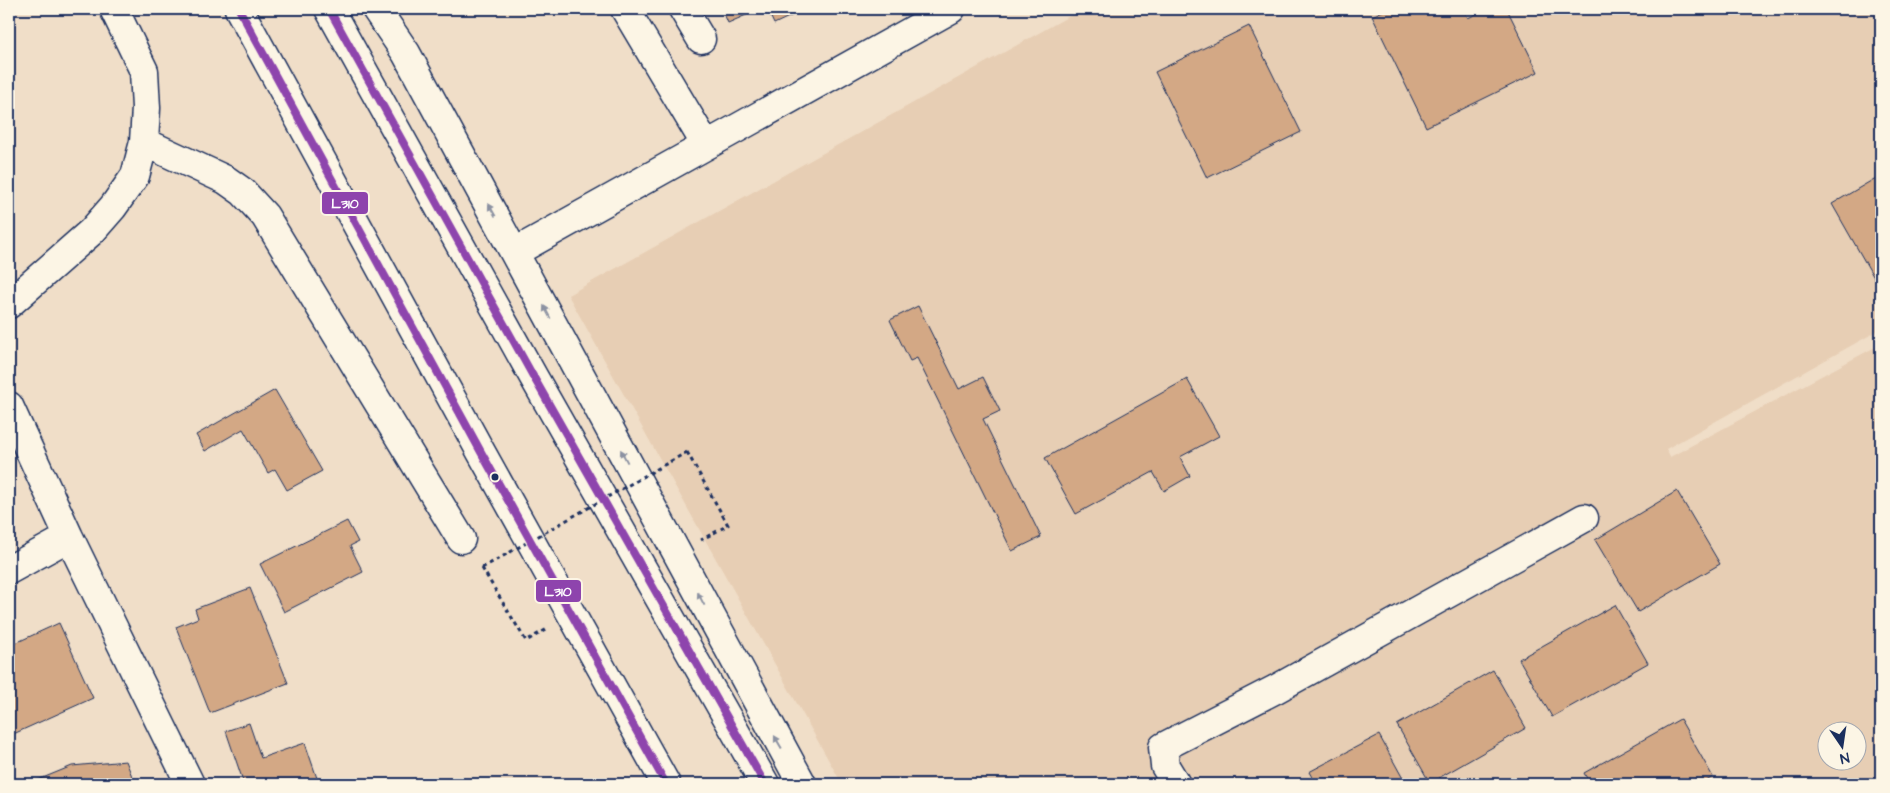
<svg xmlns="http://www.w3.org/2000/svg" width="1890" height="793" font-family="'Architects Daughter',sans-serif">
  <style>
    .built { fill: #e7ceb4; fill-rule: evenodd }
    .building { fill: #d3a885; stroke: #1b2f5e }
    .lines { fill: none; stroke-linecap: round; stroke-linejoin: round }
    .minor-casing { stroke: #1b2f5e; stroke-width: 31 }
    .highway-casing { stroke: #1b2f5e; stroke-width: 31 }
    .path { stroke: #1b2f5e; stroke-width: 3; stroke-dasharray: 4 4; stroke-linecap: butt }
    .minor { stroke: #fcf5e5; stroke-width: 28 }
    .highway { stroke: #fcf5e5; stroke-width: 28 }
    .path-bridge { stroke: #1b2f5e; stroke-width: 3; stroke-dasharray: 4 4; stroke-linecap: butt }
    .bus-1-casing { stroke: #fcf5e5; stroke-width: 11 }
    .bus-1 { stroke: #8e44ad; stroke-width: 8 }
    .oneway { fill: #8c92a2 }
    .bus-dot { fill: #1b2f5e; stroke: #fcf5e5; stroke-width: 2 }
    .line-badge { stroke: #fcf5e5; stroke-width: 2 }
    .badge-label { font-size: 14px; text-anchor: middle; font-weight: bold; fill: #fff }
  </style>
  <rect width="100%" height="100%" fill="#f0dec8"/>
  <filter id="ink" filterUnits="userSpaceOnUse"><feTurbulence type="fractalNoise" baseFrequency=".02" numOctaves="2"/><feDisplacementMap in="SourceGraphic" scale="10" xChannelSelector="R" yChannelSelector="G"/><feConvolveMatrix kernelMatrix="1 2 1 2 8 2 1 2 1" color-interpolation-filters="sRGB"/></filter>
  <g filter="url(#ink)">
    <path class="built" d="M1082,9H1881V329L1666,449L1670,457L1881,344V784H842L568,295ZM1828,730H1858V760H1828Z"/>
    <path class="building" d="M722,9H760L728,23Z
      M767,9H806L774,24Z
      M1387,9H1463L1468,18L1487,9H1507L1538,72L1426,127L1372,16Z
      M1249,26L1301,132L1207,178L1155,72Z
      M1881,175V290L1832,204Z
      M918,306L959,389L983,377L1000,411L983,419L1041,537L1012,551L917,358L910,361L890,320Z
      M1187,379L1219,436L1180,457L1190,476L1164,491L1153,472L1076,514L1045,458Z
      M275,390L322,471L287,490L275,469L268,473L243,429L205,451L196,435Z
      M1677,491L1720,564L1638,612L1595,540Z
      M347,521L358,542L350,546L363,572L284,612L260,564Z
      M250,588L288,683L210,713L176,627L198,618L195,609Z
      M1615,605L1648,663L1552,717L1519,659Z
      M59,623L93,698L9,736V646Z
      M1493,670L1526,728L1430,783L1397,725Z
      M1680,719L1713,777L1701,784H1590L1584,773Z
      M249,723L261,758L305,743L319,784H244L226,731Z
      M1379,735L1406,784H1368L1366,781L1361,784H1316L1309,772Z
      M126,761L135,784H28L72,766Z"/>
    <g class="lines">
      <defs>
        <path id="minor" d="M625,9L706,145
          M683,9L701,39
          M144,142L226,180L243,192L265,216L461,539
          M515,252L951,9
          M9,304L92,231L113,207L135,176L144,142L146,108L144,71L114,9
          M9,406L69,537L190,784
          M9,570L69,537
          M1176,784L1165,766L1163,747L1276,689L1584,518"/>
        <path id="highway" d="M239,9L481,452L666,784
          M329,9L533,376L765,784
          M376,9L406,53L802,784"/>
      </defs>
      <use href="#minor" class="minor-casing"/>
      <use href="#highway" class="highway-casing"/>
      <path class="path" d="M687,452L728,525L701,540
        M482,568L526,641L547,629"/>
      <use href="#minor" class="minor"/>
      <use href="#highway" class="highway"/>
      <path class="path-bridge" d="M482,568L687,452"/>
      <defs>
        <path id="bus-1" d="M239,9L481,452L666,784
          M329,9L533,376L765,784"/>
      </defs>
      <use href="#bus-1" class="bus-1-casing"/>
      <use href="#bus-1" class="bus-1"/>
    </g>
    <defs><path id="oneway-solid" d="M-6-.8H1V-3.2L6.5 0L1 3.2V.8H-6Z" transform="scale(1.25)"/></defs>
    <g class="oneway">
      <use href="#oneway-solid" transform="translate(492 210) rotate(-119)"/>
      <use href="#oneway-solid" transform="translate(547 312) rotate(-118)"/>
      <use href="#oneway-solid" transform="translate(624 456) rotate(-118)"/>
      <use href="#oneway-solid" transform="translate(701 599) rotate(-118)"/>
      <use href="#oneway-solid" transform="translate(778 742) rotate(-120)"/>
    </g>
  </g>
  <circle class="bus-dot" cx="495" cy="477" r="4.5"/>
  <g class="line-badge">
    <rect x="321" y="191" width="48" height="24" rx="5" fill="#8e44ad"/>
    <rect x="535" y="579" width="47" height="24" rx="5" fill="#8e44ad"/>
  </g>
  <g class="badge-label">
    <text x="345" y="208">L310</text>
    <text x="558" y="596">L310</text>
  </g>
  <rect width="1890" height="793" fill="none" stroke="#fcf5e5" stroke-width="30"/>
  <rect x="15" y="15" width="1860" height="763" fill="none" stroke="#1b2f5e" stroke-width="2" filter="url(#ink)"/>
  <g transform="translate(1842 746) rotate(167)"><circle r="24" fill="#fcf5e5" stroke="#a2a6af"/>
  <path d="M0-4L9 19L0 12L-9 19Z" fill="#1b2f5e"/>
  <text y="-8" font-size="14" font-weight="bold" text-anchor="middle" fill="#1b2f5e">N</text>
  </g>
</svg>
